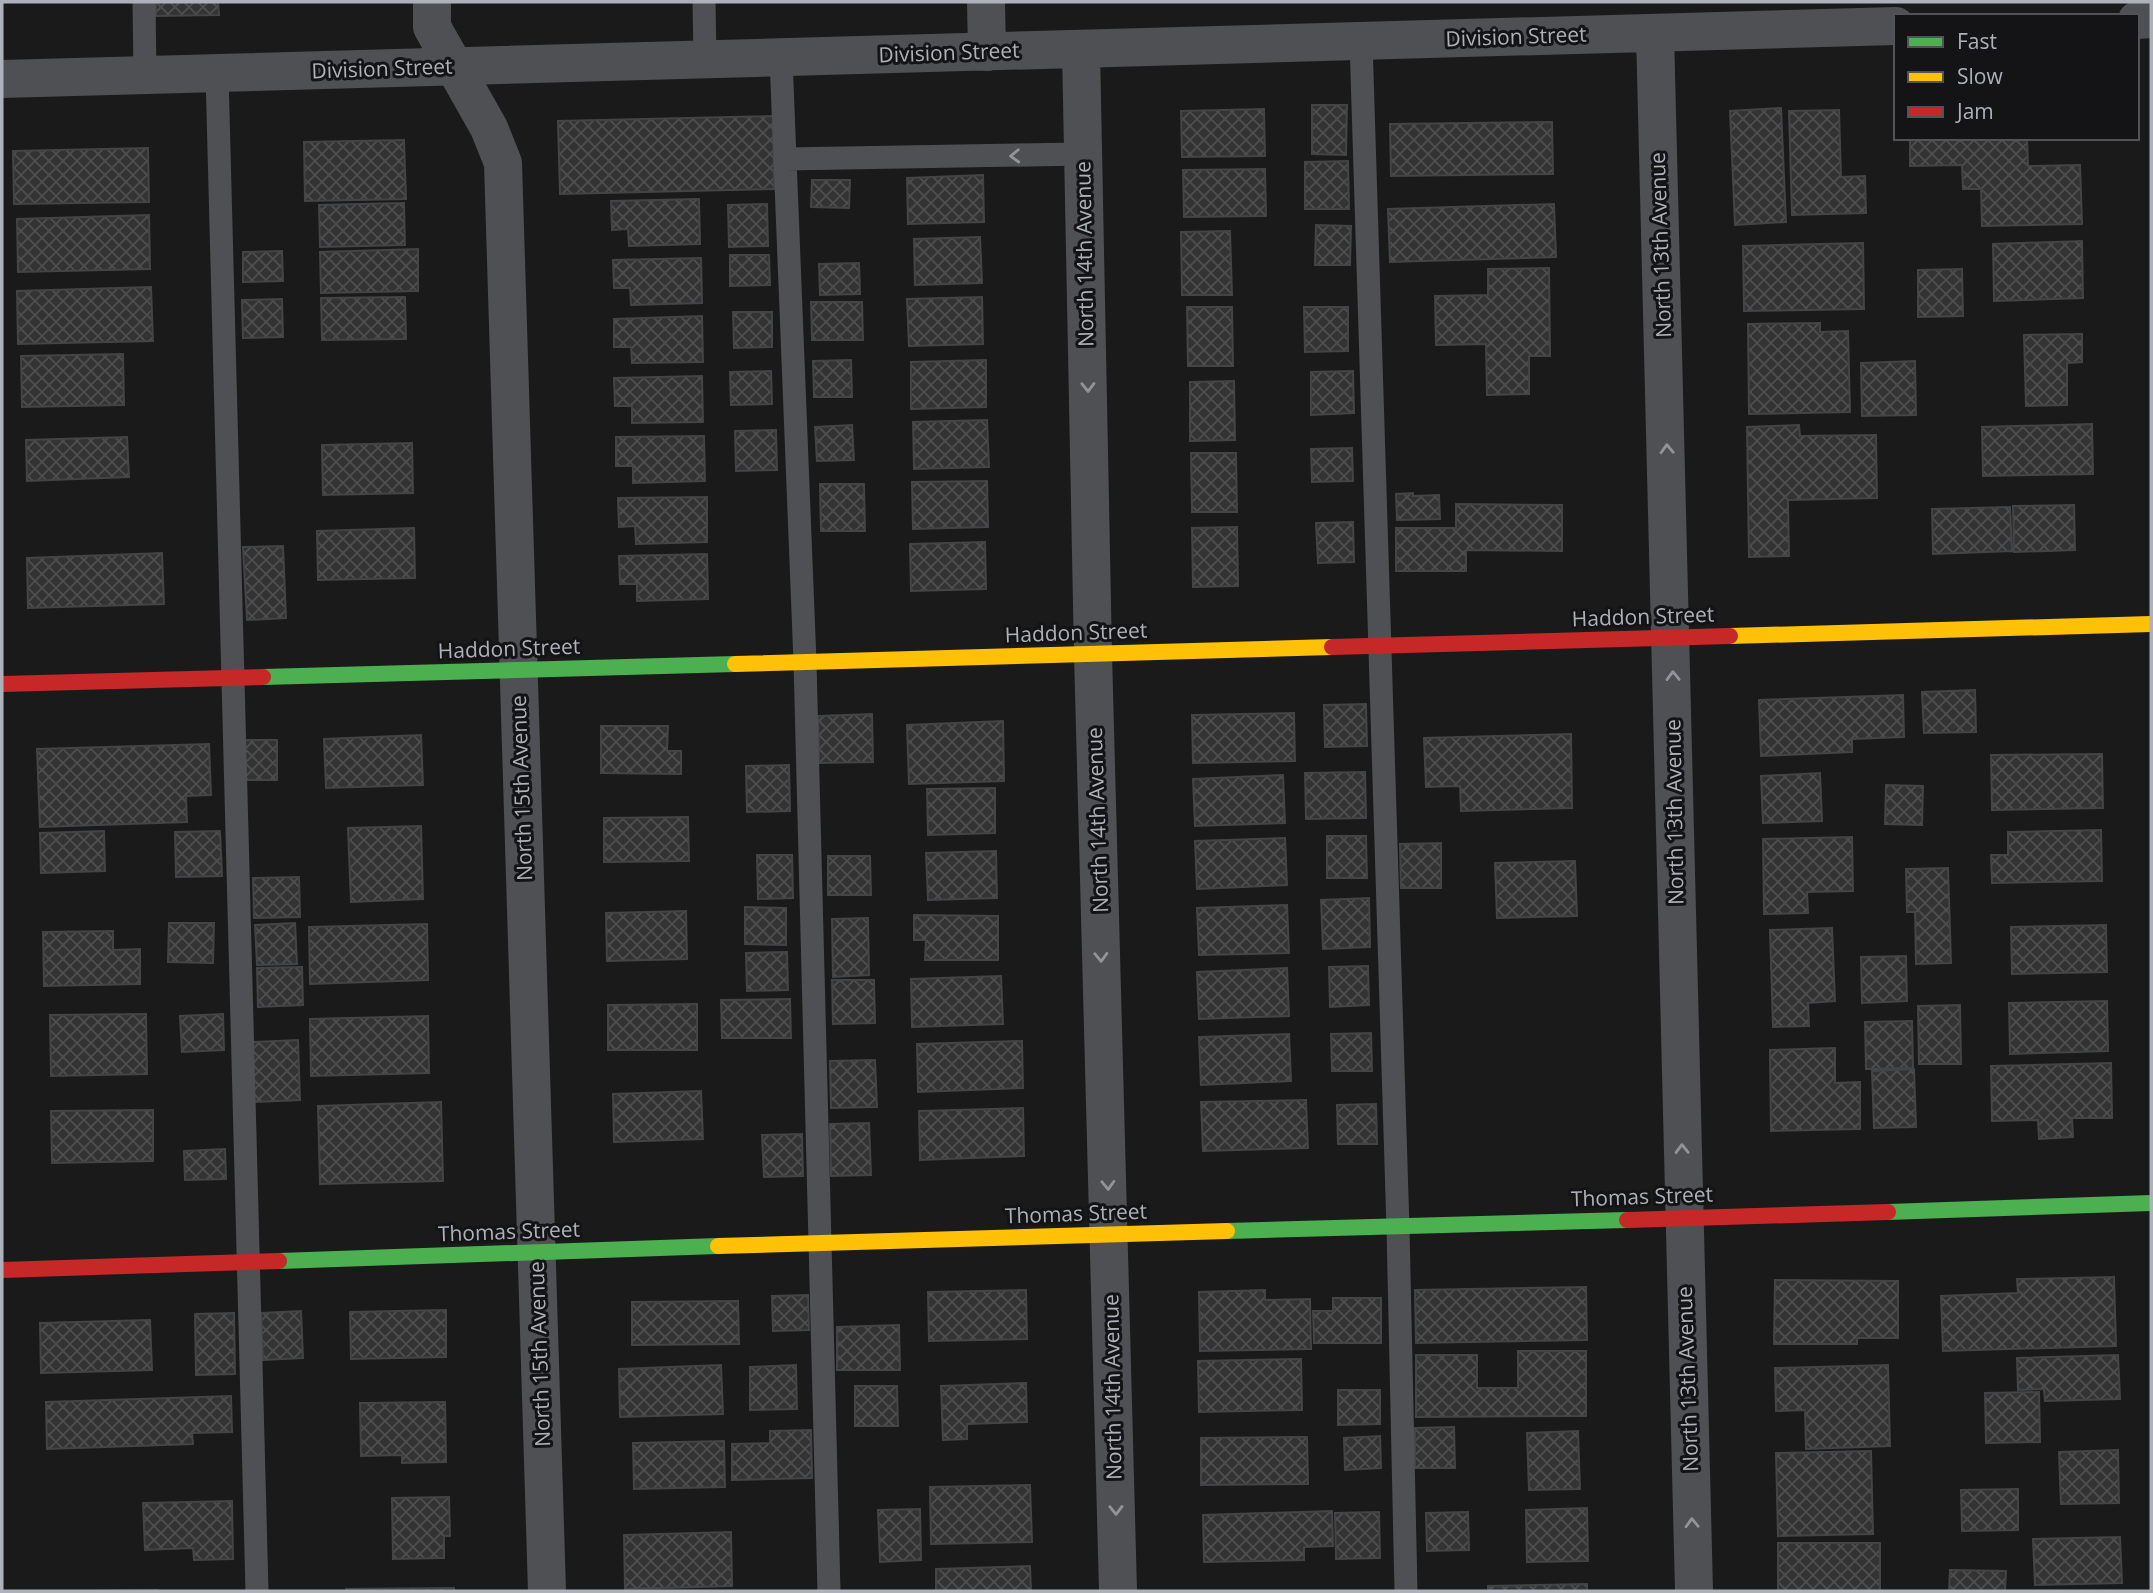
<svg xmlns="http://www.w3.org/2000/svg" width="2153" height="1593" font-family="'Open Sans',sans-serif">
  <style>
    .building { fill: url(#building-cross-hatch); stroke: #434446; stroke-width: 2 }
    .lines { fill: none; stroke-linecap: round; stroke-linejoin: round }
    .lane { stroke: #4f5053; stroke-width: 23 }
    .street { stroke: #4f5053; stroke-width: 38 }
    .fast { stroke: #4caf50; stroke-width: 16 }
    .slow { stroke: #ffc107; stroke-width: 16 }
    .jam { stroke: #c62828; stroke-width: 16 }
    .oneway { stroke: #91949a }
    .labels { text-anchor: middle; stroke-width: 6; stroke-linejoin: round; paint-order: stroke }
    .street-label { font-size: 21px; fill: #adb1b9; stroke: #141416 }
  </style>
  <defs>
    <pattern id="building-cross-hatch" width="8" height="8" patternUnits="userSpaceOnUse" patternTransform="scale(1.75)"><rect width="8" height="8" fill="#333334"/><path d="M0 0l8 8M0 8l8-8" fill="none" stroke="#4e4e4f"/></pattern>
  </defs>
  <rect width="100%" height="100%" fill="#1a1a1a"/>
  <path class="building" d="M156,2H218L219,15L156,16Z
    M1312,105H1347L1346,155L1312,154Z
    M1781,108L1786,222L1735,225L1730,111Z
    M1264,109L1265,156L1182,157L1181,111Z
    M1839,110L1841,177L1865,176L1866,213L1792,215L1789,111Z
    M773,116L774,189L560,194L558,121Z
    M1552,122L1553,174L1391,176L1390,124Z
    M1910,138H2027L2028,166L2080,165L2082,224L1982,226L1981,189H1963L1962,165L1910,166Z
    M404,140L406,199L305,201L304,142Z
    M148,148L149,202L14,204L13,151Z
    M1348,161L1349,209H1305V162Z
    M1265,169L1266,216L1184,217L1183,170Z
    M983,175L984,222L908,224L907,178Z
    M812,180H850L849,208L811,207Z
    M699,199L700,244L629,246L628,229L612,230L611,201Z
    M404,203L405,245L320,247L319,205Z
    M767,204L768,246L729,247L728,205Z
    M1554,204L1556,257L1390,262L1388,209Z
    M149,215L150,269L18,272L17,219Z
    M1316,225L1351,226L1350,265H1315Z
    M1230,231L1232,295H1182L1181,232Z
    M980,237L982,283L915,285L914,239Z
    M2082,241L2083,298L1994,301L1993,244Z
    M1863,243L1864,309L1744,311L1743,246Z
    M418,249V291L321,293L320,252Z
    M282,251L283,281L243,282V252Z
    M730,255H769L770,285L730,286Z
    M701,258L702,303L631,305L630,288H614L613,260Z
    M859,263L860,294L820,295L819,264Z
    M1549,268L1550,356H1529V394L1487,395L1486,344L1436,345L1435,296L1488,295V269Z
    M1962,269L1963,316L1918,317V270Z
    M151,287L153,341L18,344L17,291Z
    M405,297L406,339L322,340L321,298Z
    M982,297L983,344L909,346L907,299Z
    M282,299L283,337L243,338L242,300Z
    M811,302H862L863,340H812Z
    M1187,307H1232L1233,366H1188Z
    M1304,307H1348V351L1305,352Z
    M733,312H772V347L734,348Z
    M702,316L703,362L632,363L631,347H614V319Z
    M1820,323V332L1848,331L1850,412L1749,414L1748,324Z
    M2082,334V362L2067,363V405L2026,406L2024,335Z
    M123,354L124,405L22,407L21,356Z
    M851,360L852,397H814L813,361Z
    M986,360V407L911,409V362Z
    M1915,361L1916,415L1862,416L1861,363Z
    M771,371L772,404L731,405L730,372Z
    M1353,371L1354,413L1311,415V372Z
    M702,376L703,422L632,423V406H615L614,378Z
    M1234,381L1235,440L1190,441V382Z
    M987,420L989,467L914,469L913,422Z
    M2092,424L2093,474L1983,476L1982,427Z
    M852,425L854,460L817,461L815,427Z
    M1799,425L1800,436L1876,435L1877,498L1788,500L1789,556L1749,557L1747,427Z
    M776,430L777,470L736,471L735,431Z
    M704,436L705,481L633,483V466H616V437Z
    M127,437L129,477L27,481L26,440Z
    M412,443L413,493L323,495L322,445Z
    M1352,448L1353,481L1312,482L1311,449Z
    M1191,453H1236L1237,512H1192Z
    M987,481L988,527L913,529L912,482Z
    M820,484H864L865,531H821Z
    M1413,493V496L1439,495L1440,519L1397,520L1396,494Z
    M707,497V542L636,544L635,526L619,527L618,498Z
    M1456,504L1562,505V551L1466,550V571H1396V528H1456Z
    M2074,505L2075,550L2014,552L2013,506Z
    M2010,507L2012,551L1933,554L1932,509Z
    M1353,522L1354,562L1318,563L1316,523Z
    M1237,527L1238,586L1193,587L1192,528Z
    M414,528L415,578L318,580L317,531Z
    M985,542L986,589L911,591L910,544Z
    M283,546L286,618L247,620L243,547Z
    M162,553L164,604L28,608L27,558Z
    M707,554L708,599L637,601V584H620L619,556Z
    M1975,690L1976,732L1924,733L1922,692Z
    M1903,695L1904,737L1852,739V752L1761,756L1759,700Z
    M1366,704L1367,746L1325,747L1324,705Z
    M1294,713L1295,761L1193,763L1192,715Z
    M872,714L873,762L819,763L818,716Z
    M1003,721L1004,781L909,784L907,725Z
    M601,726H668L667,751H681V774L601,773Z
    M1571,734L1572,808L1461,811L1460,786L1426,787L1424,738Z
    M421,735L423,785L326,788L324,739Z
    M241,740H277V780H241Z
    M209,744L211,795L186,796L187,822L40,827L37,749Z
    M2102,754L2103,808L1992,810L1991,755Z
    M789,765L790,811L747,812L746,766Z
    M1365,772L1366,818L1306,819L1305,773Z
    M1820,773L1822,821L1763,823L1761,776Z
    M1283,775L1285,823L1195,826L1193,779Z
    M1886,785L1923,786L1922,825L1885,824Z
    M995,788V833L928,835L927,789Z
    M688,817L689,861L604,862V818Z
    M421,826L423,899L351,902L348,828Z
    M2101,830L2102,881L1992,883L1991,855H2008V832Z
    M104,831L105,871L41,873L40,833Z
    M220,831L222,876L176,877L175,832Z
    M1327,836H1366L1367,878H1327Z
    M1852,837L1853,891L1807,892L1808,913L1764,914L1763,839Z
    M1285,838L1287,885L1197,889L1195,841Z
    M1441,843V888H1401L1400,844Z
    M996,851L997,898L928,900L926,853Z
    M757,855H792L793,898L758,899Z
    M828,856H870L871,895H828Z
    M1575,861L1577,916L1497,918L1495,863Z
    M1948,868L1951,963L1916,964L1915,912H1907L1906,869Z
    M299,877L300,917L254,918L253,878Z
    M1369,898L1370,947L1323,949L1321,900Z
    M1287,905L1289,953L1199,955L1197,908Z
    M745,907L786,908V945L745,944Z
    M686,911L687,959L607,961L606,913Z
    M914,915L998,916V960H925L926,940H914Z
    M868,918L869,975L833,977L832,919Z
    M169,923H214L213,963L168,962Z
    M295,923L297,964L257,965L255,925Z
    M427,924L428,980L310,984L309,927Z
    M2106,925L2107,972L2012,974L2011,927Z
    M1832,928L1835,1001L1808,1003L1809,1026L1773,1027L1770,930Z
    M113,931V950L140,949V984L44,986L43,932Z
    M787,952L788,990L747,991L746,953Z
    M1906,956L1907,1001L1862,1003L1861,957Z
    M1368,966L1369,1005L1330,1007L1329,967Z
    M302,967L303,1005L258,1007L257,968Z
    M1287,968L1289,1016L1199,1019L1197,972Z
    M1001,976L1003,1024L912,1027L911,979Z
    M832,980H874L875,1023L833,1024Z
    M790,999L791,1038H722L721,1000Z
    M2107,1001L2108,1051L2010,1054L2009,1003Z
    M697,1004V1050H608V1005Z
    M1960,1005L1961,1064H1919L1918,1006Z
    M146,1014L147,1074L51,1076L50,1015Z
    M223,1014L224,1050L182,1052L180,1016Z
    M428,1016L429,1073L311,1076L310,1019Z
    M1912,1021L1913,1068L1866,1069L1865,1022Z
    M1371,1033L1372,1071H1332L1331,1034Z
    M1289,1034L1291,1081L1201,1085L1199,1037Z
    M298,1040L300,1100L254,1102L252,1042Z
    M1022,1041L1023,1088L918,1092L917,1044Z
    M1835,1048V1083L1860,1082V1129L1771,1131L1770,1050Z
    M875,1060L877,1107L831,1108L830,1061Z
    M2111,1063L2112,1118H2072L2073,1137L2039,1139L2038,1120L1992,1121L1991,1066Z
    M1914,1069L1916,1127L1874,1128L1872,1071Z
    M701,1091L703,1139L614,1142L613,1094Z
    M1306,1100L1308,1148L1203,1151L1201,1102Z
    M441,1102L443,1181L320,1184L318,1106Z
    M1376,1104L1377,1144H1338L1337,1105Z
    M1023,1108L1024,1156L920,1160L919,1111Z
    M153,1110V1161L52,1163L51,1111Z
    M869,1123L871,1175L831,1176L830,1124Z
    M802,1134L803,1176L764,1177L762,1135Z
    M225,1149L226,1179L185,1180L184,1151Z
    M2114,1277L2116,1346L1943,1351L1941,1296L2018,1293L2017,1279Z
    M1775,1280L1898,1281V1338H1857V1344H1774Z
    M1586,1287L1587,1340L1416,1343L1415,1290Z
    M1026,1290L1027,1339L929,1341L928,1292Z
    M1265,1290V1300L1310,1299L1311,1349L1200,1351L1199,1292Z
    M808,1295L809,1330L773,1331L772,1296Z
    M1333,1298H1381V1343H1314L1313,1311H1333Z
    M738,1301L739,1344L632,1345V1302Z
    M446,1310V1357L351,1359L350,1312Z
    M301,1311L303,1358L263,1360L261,1313Z
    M234,1313L235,1374L196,1375L195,1314Z
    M150,1320L152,1370L41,1373L40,1323Z
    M899,1325L900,1370H837V1327Z
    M1518,1351H1586V1416L1416,1417V1355H1477V1388H1518Z
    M2118,1355L2120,1399L2045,1401L2044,1389L2018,1390L2017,1358Z
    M1301,1359L1302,1410L1199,1412L1198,1361Z
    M721,1365L723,1414L620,1417L619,1369Z
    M796,1365L797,1409L750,1410V1367Z
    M1888,1365L1890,1446L1806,1449L1805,1410L1776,1411L1775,1368Z
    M1026,1383L1027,1422L967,1424V1439L943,1440L941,1386Z
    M855,1386H897L898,1426H855Z
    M1338,1390H1380V1424L1338,1425Z
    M2039,1392L2040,1442L1986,1443L1985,1393Z
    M231,1396L232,1432L192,1433L193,1444L47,1449L46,1402Z
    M445,1402L446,1462L402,1463V1455L361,1456L360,1403Z
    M1454,1427L1455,1468H1415V1428Z
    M811,1430L812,1478L732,1480V1444L770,1443V1431Z
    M1578,1431L1580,1489L1529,1490L1527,1433Z
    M1380,1436L1381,1468L1345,1470L1344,1438Z
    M1307,1437L1308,1484L1201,1485V1438Z
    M724,1441L725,1487L634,1489L633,1443Z
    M2118,1450L2119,1503L2061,1504L2059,1452Z
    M1871,1451L1873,1534L1778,1536L1776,1453Z
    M1030,1485L1032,1542L931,1544L930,1487Z
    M2018,1489V1530L1962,1531L1961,1490Z
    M449,1497L450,1536H444V1558L393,1559L392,1498Z
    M232,1501L233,1559L194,1560L193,1548L145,1550L143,1503Z
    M1587,1508L1588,1561L1527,1562L1526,1510Z
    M920,1509L921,1560L880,1562L878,1510Z
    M1332,1511L1333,1546L1304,1547V1560L1204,1562L1203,1515Z
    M1379,1512L1380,1558L1336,1559L1335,1513Z
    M1468,1512L1469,1550L1427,1551L1426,1513Z
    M731,1532L732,1586L625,1589L624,1535Z
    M2120,1537L2122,1583L2035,1585L2033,1539Z
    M1778,1543H1880V1591H1778Z
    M1030,1566L1031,1591H936V1569Z
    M1950,1570L2006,1571L2005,1591H1949Z
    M1587,1584V1591H1488V1586Z
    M454,1588V1591H346V1589Z
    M158,1590V1591H87Z"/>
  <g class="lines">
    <path class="lane" d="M144,2L145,75
      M704,2L705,60
      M1361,41L1398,1228L1406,1591
      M781,58L805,662L829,1591
      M217,74L257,1591
      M785,159L1083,154"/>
    <path class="street" d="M432,2V27L489,128L503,163L547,1591
      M986,2L987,52
      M2137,20L2151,19
      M1655,33C1670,552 1679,1072 1694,1591
      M1081,49L1093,654L1118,1591
      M2,79L1896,26"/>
    <path class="fast" d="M263,677L735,664
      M1888,1212L2151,1203
      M1227,1231L1627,1220
      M279,1261L718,1246"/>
    <path class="slow" d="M1730,636L2151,624
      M735,664L1332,647
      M718,1246L1227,1231"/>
    <path class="jam" d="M1332,647L1730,636
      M2,684L263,677
      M1627,1220L1888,1212
      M2,1270L279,1261"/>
  </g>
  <defs><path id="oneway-chevron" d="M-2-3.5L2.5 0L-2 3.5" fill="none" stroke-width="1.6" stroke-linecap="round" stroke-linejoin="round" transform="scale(1.75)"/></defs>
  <g class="oneway">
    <use href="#oneway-chevron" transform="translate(1015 156) rotate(178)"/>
    <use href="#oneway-chevron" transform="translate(1088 387) rotate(89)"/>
    <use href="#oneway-chevron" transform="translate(1667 449) rotate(-92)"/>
    <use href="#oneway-chevron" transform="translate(1673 676) rotate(-91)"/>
    <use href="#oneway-chevron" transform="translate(1101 957) rotate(88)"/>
    <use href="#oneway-chevron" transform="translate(1682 1149) rotate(-91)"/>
    <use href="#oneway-chevron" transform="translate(1108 1185) rotate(88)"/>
    <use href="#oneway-chevron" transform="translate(1116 1510) rotate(89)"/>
    <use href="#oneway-chevron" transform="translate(1692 1523) rotate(-92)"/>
  </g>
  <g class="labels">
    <g class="street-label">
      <text transform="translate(1516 37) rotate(-2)" y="7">Division Street</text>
      <text transform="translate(949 53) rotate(-2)" y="7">Division Street</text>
      <text transform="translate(382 69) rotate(-2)" y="7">Division Street</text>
      <text transform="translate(1661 245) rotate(-92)" y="7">North 13th Avenue</text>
      <text transform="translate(1085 254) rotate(-91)" y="7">North 14th Avenue</text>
      <text transform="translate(1643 617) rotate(-2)" y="7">Haddon Street</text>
      <text transform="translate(1076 633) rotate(-2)" y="7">Haddon Street</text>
      <text transform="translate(509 649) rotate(-2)" y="7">Haddon Street</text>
      <text transform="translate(522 788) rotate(-92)" y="7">North 15th Avenue</text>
      <text transform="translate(1675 812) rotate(-91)" y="7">North 13th Avenue</text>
      <text transform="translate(1098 820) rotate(-92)" y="7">North 14th Avenue</text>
      <text transform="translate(1642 1197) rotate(-2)" y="7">Thomas Street</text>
      <text transform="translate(1076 1214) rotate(-2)" y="7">Thomas Street</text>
      <text transform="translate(509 1232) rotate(-2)" y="7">Thomas Street</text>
      <text transform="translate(540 1354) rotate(-92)" y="7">North 15th Avenue</text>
      <text transform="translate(1688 1379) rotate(-92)" y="7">North 13th Avenue</text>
      <text transform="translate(1113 1387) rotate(-91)" y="7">North 14th Avenue</text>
    </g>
  </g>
  <rect width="2153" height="1593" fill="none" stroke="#adb1b9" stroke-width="7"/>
  <rect x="1894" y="14" width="245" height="126" fill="#141416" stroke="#515357" stroke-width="2"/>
  <rect x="1908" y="37" width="35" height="10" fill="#4caf50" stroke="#515357" stroke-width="2"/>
  <text x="1957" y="49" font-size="21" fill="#adb1b9">Fast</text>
  <rect x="1908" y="72" width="35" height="10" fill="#ffc107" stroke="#515357" stroke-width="2"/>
  <text x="1957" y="84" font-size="21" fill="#adb1b9">Slow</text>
  <rect x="1908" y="107" width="35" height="10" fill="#c62828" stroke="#515357" stroke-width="2"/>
  <text x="1957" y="119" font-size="21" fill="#adb1b9">Jam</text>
</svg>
